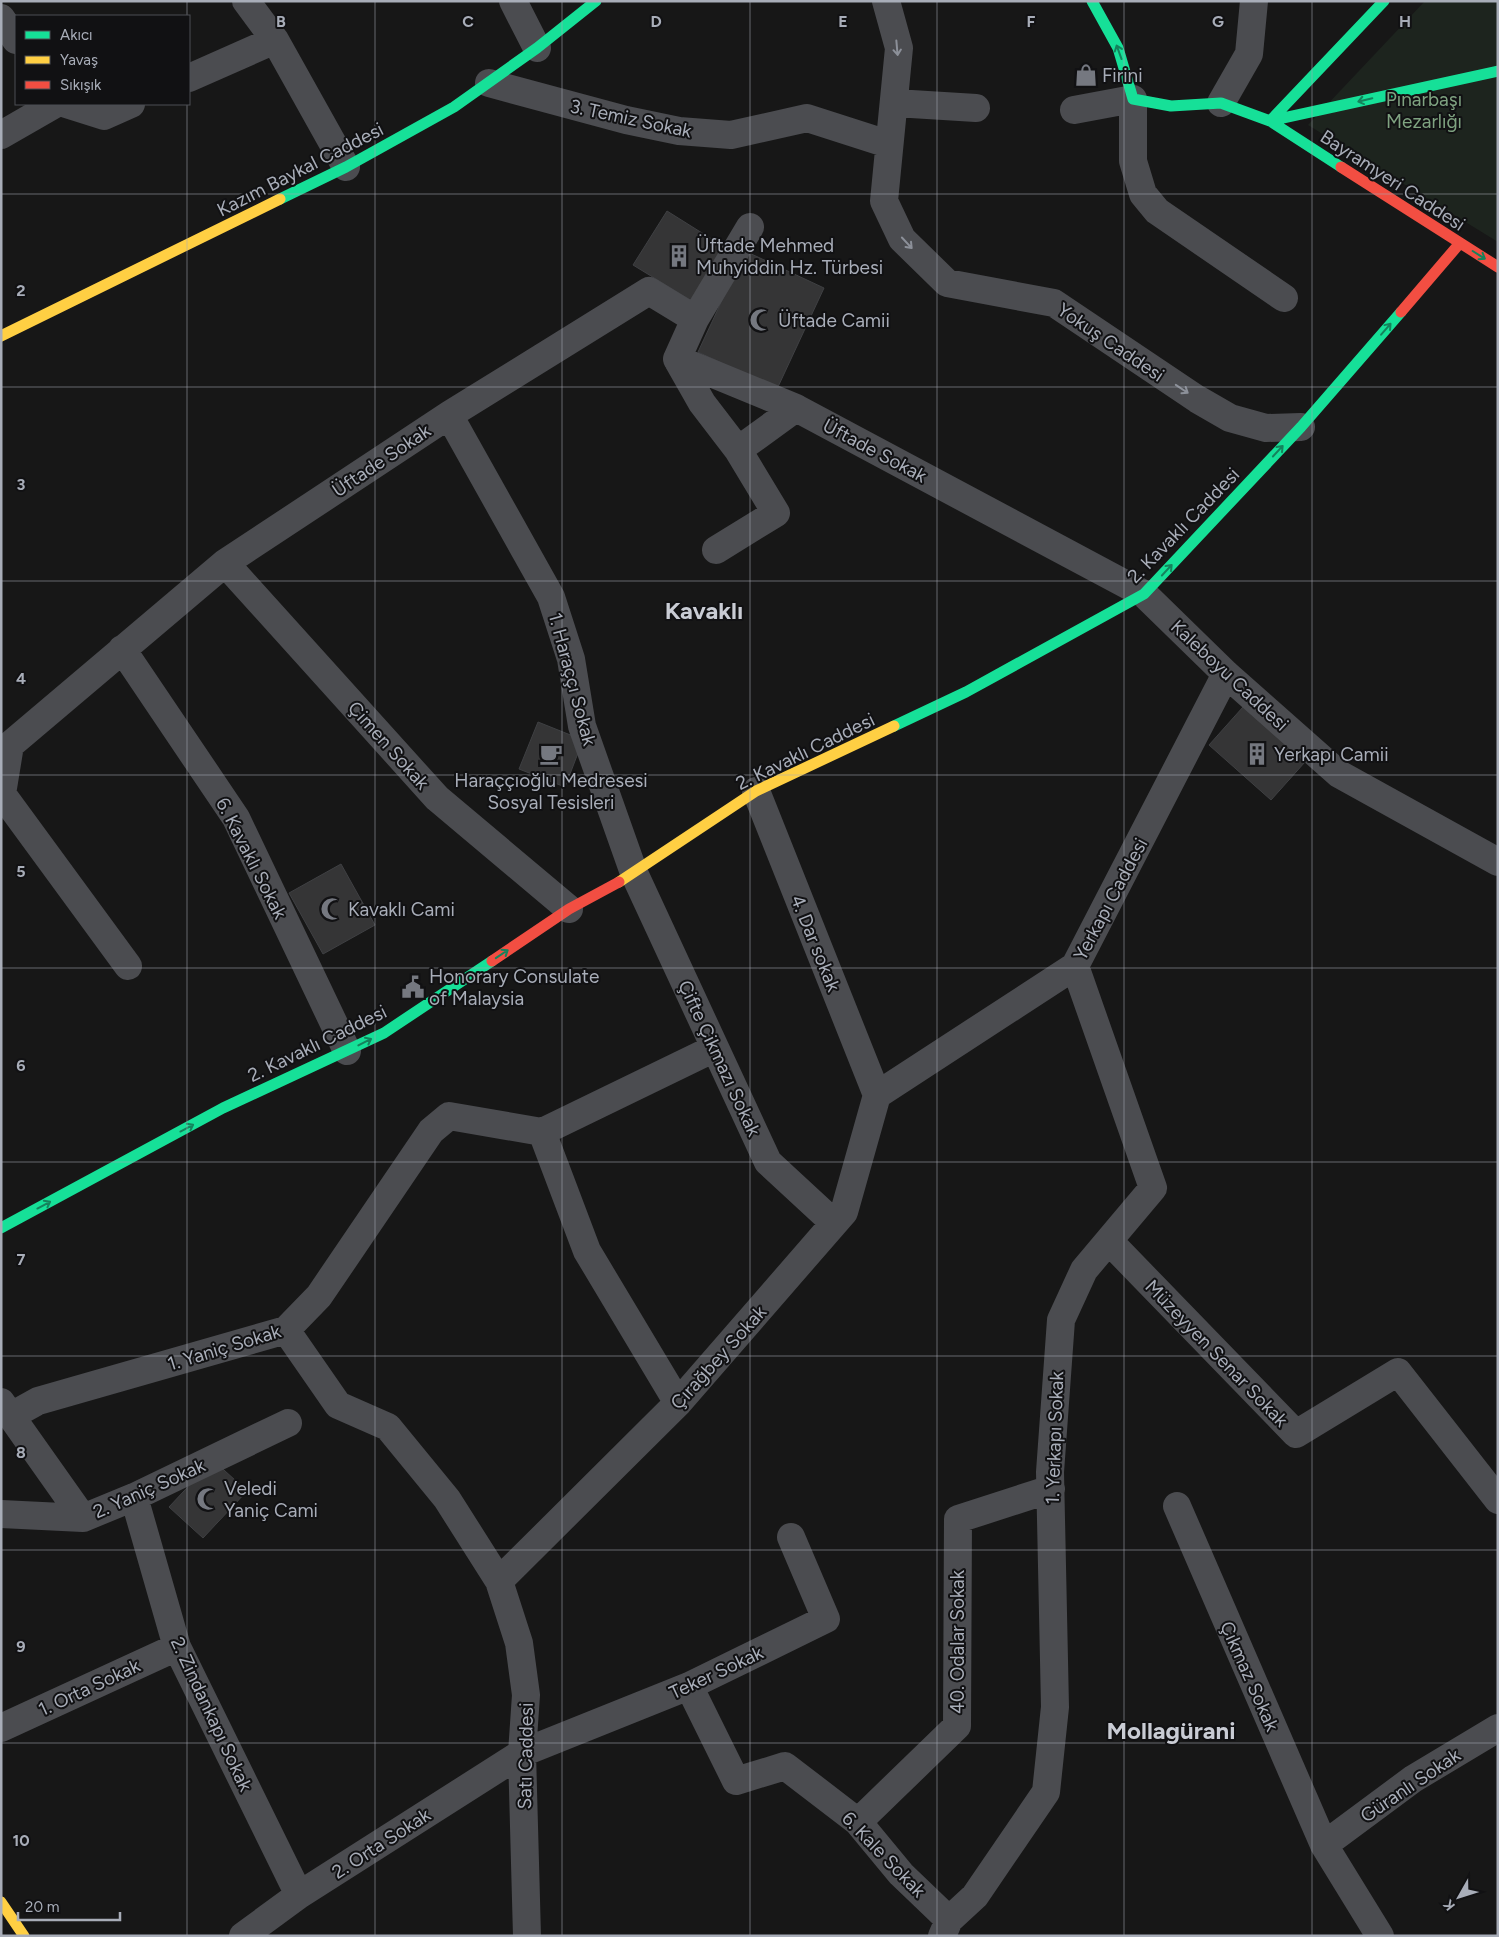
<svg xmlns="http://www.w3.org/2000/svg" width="1499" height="1937" font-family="Figtree,sans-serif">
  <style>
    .green { fill: #1d241e }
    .building { fill: #353536; stroke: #3f4043 }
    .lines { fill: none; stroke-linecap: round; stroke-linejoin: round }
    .street { stroke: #4b4c50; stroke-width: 28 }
    .fast { stroke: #16e098; stroke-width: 11 }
    .slow { stroke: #ffcf43; stroke-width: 11 }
    .jam { stroke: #f24e42; stroke-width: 11 }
    .oneway { stroke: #8c9099 }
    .oneway2 { stroke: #14835c }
    .grid { fill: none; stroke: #a8adb8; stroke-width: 1; stroke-opacity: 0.55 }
    .labels { text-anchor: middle; stroke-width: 4; stroke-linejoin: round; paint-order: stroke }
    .poi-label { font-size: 19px; fill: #a8adb8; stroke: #111113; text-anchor: start }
    .park-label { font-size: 19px; fill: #7fa381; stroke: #111113 }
    .street-label { font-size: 19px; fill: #a8adb8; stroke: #111113 }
    .district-label { font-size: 24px; font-weight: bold; fill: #c9ccd4; stroke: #111113 }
    .grid-label { font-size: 16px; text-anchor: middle; font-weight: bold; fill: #a8adb8; stroke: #111113; stroke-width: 4; stroke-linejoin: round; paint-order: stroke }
  </style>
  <rect width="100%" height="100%" fill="#171717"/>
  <path class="green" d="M1425,1H1498V242L1308,125Z"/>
  <path class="building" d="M667,211L726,248L692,301L633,265Z
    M745,251L824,288L777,389L698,352Z
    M1243,707L1305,762L1271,800L1209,745Z
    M538,722L583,740L565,787L519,769Z
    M341,864L375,925L323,954L289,893Z
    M213,1460L247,1491L203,1538L169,1507Z"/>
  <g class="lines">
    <path class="street" d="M246,1L275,40L346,167
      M513,1L537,48
      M886,1L899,48L884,201L902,239L947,283L1054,303L1197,399L1230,418L1266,428L1301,427
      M1,18L16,40
      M189,78L275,40
      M489,83L626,120L679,131L731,135L807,118L888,144
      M895,103L976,108
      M1221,103L1249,54L1254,1
      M66,104L104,116L131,104
      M1074,110L1133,99V161L1143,194L1157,211L1284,298
      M1,135L55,104
      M695,319L677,359L796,408
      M677,359L702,403L738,450
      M449,415L551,597L571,659L582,726L634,873L768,1162L834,1223
      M716,550L776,513L738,450L796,408L1144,594L1226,674L1339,774L1498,862
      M225,563L437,798L569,909
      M122,649L236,818L347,1051
      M10,745L225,563L449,415L649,291L695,319L750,227
      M10,745L2,794L128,966
      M756,791L877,1095
      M877,1095L1075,966L1226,674
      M542,1132L715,1048
      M1109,1241L1296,1434L1398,1372L1498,1500
      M286,1330L338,1405L388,1427L447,1499L499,1581L519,1643L526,1695L522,1753L527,1936
      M1,1402L83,1518
      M11,1416L38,1401L286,1330L319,1296L431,1131L449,1116L542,1132L587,1251L678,1403
      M134,1497L177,1647L299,1895
      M1177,1506L1324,1845L1380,1936
      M1,1514L83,1518L134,1497L288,1423
      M499,1581L678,1403L844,1212L877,1095
      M689,1686L736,1781L785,1766L858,1822L901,1874L949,1920
      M1,1728L177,1647
      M858,1822L957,1726L958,1519L1051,1489
      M1324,1845L1413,1779L1498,1728
      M243,1936L299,1895L522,1753L689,1686L826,1619L791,1537
      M942,1936L949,1920L975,1896L1046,1792L1055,1707L1050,1472L1061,1320L1084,1270L1153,1188L1075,966"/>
    <path class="fast" d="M1092,1L1118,48L1133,99L1171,106L1221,103L1270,121L1341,167
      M1270,121L1498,71
      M1270,121L1384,1
      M280,199L346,167L454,107L537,48L596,1
      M894,726L966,692L1144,594L1301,427L1401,312
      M1,1228L223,1108L384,1033L492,961"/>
    <path class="slow" d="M1,336L280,199
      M619,882L756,791L894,726
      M1,1902L24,1936"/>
    <path class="jam" d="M1341,167L1498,267
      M1401,312L1460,243
      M492,961L569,909L619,882"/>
  </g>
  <defs><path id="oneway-shaft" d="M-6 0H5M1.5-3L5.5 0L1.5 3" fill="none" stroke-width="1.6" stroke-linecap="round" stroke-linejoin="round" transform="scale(1.25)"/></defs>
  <g class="oneway">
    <use href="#oneway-shaft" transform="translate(897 48) rotate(85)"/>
    <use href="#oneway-shaft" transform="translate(907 243) rotate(47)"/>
    <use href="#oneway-shaft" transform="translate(1182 389) rotate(34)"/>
  </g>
  <g class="oneway2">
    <use href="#oneway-shaft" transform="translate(1119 52) rotate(-110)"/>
    <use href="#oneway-shaft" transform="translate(1365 100) rotate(167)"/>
    <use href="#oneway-shaft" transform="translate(1479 255) rotate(32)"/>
    <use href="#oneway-shaft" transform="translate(1386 329) rotate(-49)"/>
    <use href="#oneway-shaft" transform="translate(1278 451) rotate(-47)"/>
    <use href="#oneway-shaft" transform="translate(1167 570) rotate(-47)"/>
    <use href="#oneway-shaft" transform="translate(502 954) rotate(-34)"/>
    <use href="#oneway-shaft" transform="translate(365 1042) rotate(-27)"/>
    <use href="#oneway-shaft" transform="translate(187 1128) rotate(-28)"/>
    <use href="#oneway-shaft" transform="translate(44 1205) rotate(-28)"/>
  </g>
  <path class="grid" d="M187,1V16M375,1V1936M562,1V1936M750,1V1936M937,1V1936M1124,1V1936M1312,1V1936M187,104V1936M1,194H1498M1,387H1498M1,581H1498M1,775H1498M1,968H1498M1,1162H1498M1,1356H1498M1,1550H1498M1,1743H1498"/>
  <defs>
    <symbol id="shop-bare" viewBox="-9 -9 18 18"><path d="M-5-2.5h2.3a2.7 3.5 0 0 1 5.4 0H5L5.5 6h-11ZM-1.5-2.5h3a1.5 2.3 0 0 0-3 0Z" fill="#757880" stroke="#111113" stroke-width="2.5" paint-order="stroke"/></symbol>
    <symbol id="building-bare" viewBox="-9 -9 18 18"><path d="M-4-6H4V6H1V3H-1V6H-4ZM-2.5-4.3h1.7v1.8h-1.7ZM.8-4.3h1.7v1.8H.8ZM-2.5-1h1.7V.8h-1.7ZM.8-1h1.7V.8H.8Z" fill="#757880" stroke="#111113" stroke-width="2.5" paint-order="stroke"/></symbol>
    <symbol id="mosque-bare" viewBox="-9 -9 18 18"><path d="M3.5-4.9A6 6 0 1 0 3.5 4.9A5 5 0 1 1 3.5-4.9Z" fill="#757880" stroke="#111113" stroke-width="2.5" paint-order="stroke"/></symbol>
    <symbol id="cafe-bare" viewBox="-9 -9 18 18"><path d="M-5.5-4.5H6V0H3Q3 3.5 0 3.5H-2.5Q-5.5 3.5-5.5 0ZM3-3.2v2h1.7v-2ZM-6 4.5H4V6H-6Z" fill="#757880" stroke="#111113" stroke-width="2.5" paint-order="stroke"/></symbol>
    <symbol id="civic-bare" viewBox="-9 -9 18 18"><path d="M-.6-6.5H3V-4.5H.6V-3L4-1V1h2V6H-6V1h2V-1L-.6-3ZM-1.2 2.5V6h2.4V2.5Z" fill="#757880" stroke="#111113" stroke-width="2.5" paint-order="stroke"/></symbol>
  </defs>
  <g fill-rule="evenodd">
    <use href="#shop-bare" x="1070" y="59" width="32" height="32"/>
    <use href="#building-bare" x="663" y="240" width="32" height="32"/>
    <use href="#mosque-bare" x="745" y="304" width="32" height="32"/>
    <use href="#cafe-bare" x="535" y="738" width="32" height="32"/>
    <use href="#building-bare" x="1241" y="738" width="32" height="32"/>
    <use href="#mosque-bare" x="316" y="893" width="32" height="32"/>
    <use href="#civic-bare" x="397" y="971" width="32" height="32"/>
    <use href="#mosque-bare" x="192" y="1483" width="32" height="32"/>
  </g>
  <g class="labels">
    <g class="poi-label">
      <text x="1102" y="82">Firini</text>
      <text x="696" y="252">Üftade Mehmed<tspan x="696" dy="22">Muhyiddin Hz. Türbesi</tspan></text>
      <text x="778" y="327">Üftade Camii</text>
      <text x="1274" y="761">Yerkapı Camii</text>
      <text x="551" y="787" text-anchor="middle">Haraççıoğlu Medresesi<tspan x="551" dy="22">Sosyal Tesisleri</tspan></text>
      <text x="348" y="916">Kavaklı Cami</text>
      <text x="429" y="983">Honorary Consulate<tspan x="429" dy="22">of Malaysia</tspan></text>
      <text x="224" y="1495">Veledi<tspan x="224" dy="22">Yaniç Cami</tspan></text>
    </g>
    <g class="park-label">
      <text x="1424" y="106">Pınarbaşı<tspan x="1424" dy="22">Mezarlığı</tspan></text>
    </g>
    <g class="street-label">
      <text transform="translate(631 118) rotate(12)" y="7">3. Temiz Sokak</text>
      <text transform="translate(300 169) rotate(-27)" y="7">Kazım Baykal Caddesi</text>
      <text transform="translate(1393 180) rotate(33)" y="7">Bayramyeri Caddesi</text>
      <text transform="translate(1111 342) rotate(34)" y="7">Yokuş Caddesi</text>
      <text transform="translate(875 450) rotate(28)" y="7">Üftade Sokak</text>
      <text transform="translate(381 460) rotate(-34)" y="7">Üftade Sokak</text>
      <text transform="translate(1183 525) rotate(-46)" y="7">2. Kavaklı Caddesi</text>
      <text transform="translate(1230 675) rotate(43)" y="7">Kaleboyu Caddesi</text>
      <text transform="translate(573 679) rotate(75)" y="7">1. Haraççı Sokak</text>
      <text transform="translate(389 745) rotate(48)" y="7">Çimen Sokak</text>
      <text transform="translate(805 751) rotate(-26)" y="7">2. Kavaklı Caddesi</text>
      <text transform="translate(252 858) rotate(63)" y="7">6. Kavaklı Sokak</text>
      <text transform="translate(1110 899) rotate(-62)" y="7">Yerkapı Caddesi</text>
      <text transform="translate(816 943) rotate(68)" y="7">4. Dar sokak</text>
      <text transform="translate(317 1043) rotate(-26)" y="7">2. Kavaklı Caddesi</text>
      <text transform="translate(720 1058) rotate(65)" y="7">Çifte Çikmazı Sokak</text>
      <text transform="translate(224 1347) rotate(-17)" y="7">1. Yaniç Sokak</text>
      <text transform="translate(1217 1353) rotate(46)" y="7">Müzeyyen Senar Sokak</text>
      <text transform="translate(718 1357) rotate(-48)" y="7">Çırağbey Sokak</text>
      <text transform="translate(1054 1438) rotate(-88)" y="7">1. Yerkapı Sokak</text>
      <text transform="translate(149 1488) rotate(-24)" y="7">2. Yaniç Sokak</text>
      <text transform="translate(957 1642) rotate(-90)" y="7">40. Odalar Sokak</text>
      <text transform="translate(716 1672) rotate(-25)" y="7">Teker Sokak</text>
      <text transform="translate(1250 1676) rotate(66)" y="7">Çıkmaz Sokak</text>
      <text transform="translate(89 1687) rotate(-25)" y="7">1. Orta Sokak</text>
      <text transform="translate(212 1714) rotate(65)" y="7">2. Zindankapı Sokak</text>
      <text transform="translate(525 1756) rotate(-89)" y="7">Satı Caddesi</text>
      <text transform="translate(1410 1785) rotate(-34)" y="7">Güranlı Sokak</text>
      <text transform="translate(381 1843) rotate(-33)" y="7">2. Orta Sokak</text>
      <text transform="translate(884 1854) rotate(46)" y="7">6. Kale Sokak</text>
    </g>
    <g class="district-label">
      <text x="704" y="619">Kavaklı</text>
      <text x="1171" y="1739">Mollagürani</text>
    </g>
  </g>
  <g class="grid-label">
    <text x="281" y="27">B</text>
    <text x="468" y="27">C</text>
    <text x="656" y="27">D</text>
    <text x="843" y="27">E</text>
    <text x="1031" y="27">F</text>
    <text x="1218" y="27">G</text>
    <text x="1405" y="27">H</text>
    <text x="21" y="296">2</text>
    <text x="21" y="490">3</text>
    <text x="21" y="684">4</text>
    <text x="21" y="877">5</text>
    <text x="21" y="1071">6</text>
    <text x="21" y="1265">7</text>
    <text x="21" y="1458">8</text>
    <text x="21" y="1652">9</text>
    <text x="21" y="1846">10</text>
  </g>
  <rect width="1499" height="1937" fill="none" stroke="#a8adb8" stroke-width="5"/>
  <rect x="15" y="15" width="175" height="90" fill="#111113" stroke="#4d4f55"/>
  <rect x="25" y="31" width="25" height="8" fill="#16e098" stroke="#4d4f55"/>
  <text x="60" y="40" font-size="15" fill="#a8adb8">Akıcı</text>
  <rect x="25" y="56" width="25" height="8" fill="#ffcf43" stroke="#4d4f55"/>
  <text x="60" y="65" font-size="15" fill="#a8adb8">Yavaş</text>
  <rect x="25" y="81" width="25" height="8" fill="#f24e42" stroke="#4d4f55"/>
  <text x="60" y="90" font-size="15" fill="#a8adb8">Sıkışık</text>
  <g transform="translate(1459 1897) rotate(231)" stroke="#111113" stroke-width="4" paint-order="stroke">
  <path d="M0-4L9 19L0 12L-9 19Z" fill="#a8adb8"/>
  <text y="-8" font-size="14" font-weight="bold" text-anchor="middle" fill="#a8adb8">K</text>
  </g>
  <path d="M18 1912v8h102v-8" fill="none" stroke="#a8adb8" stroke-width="2.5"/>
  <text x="25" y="1912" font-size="15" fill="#a8adb8" stroke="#111113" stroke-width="4" paint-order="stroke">20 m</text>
</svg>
